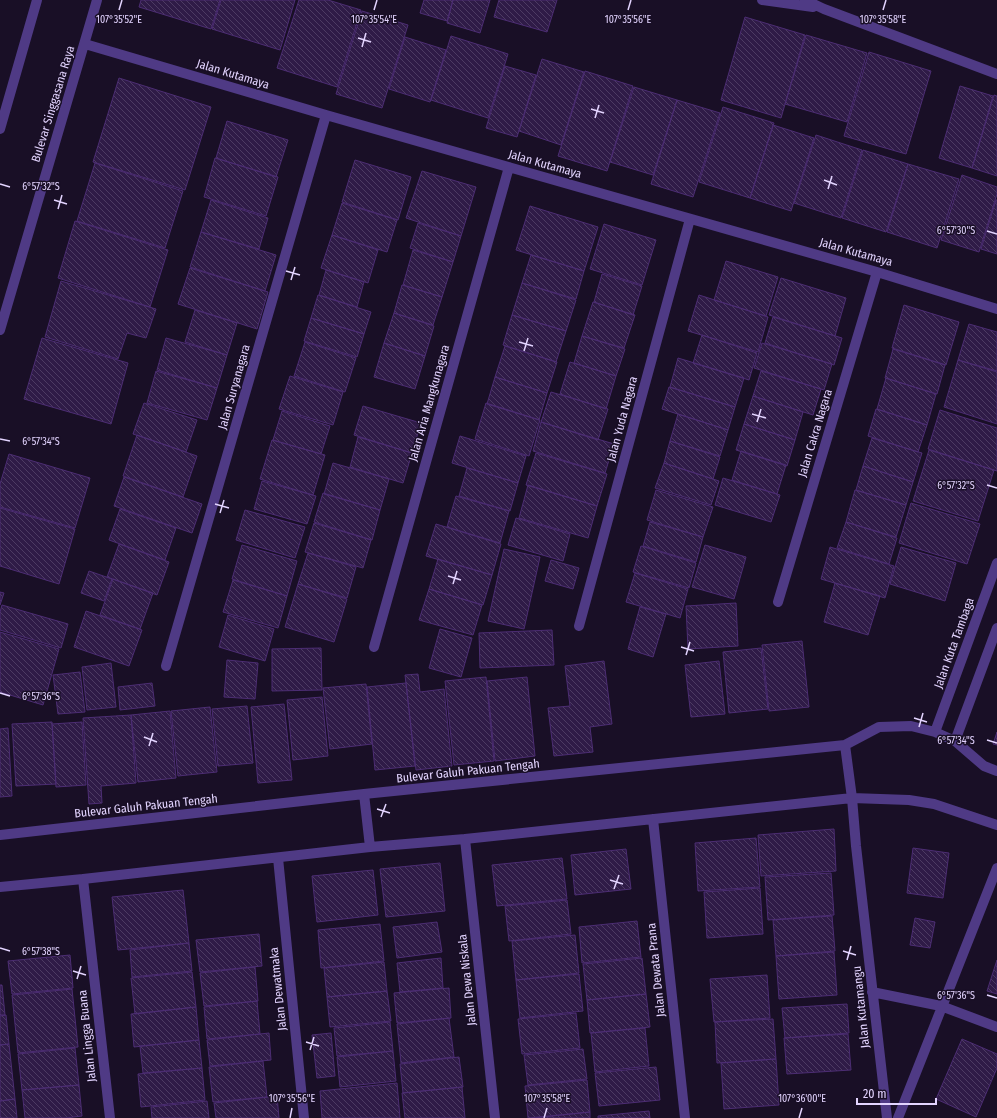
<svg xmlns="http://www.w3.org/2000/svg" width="997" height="1118" font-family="'Fira Sans Condensed',sans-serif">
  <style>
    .building { fill: url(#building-back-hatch); stroke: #4c2d73 }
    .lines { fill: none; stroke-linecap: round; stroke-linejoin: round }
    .minor { stroke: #4f3a85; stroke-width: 10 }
    .ticks { fill: none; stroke: #e3d4ff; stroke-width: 1.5 }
    .labels { text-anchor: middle; stroke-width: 3; stroke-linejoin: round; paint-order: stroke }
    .street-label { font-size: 12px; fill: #e3d4ff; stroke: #190f26 }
    .ticks-label { font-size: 10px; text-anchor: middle; fill: #e3d4ff; stroke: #190f26; stroke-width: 3; stroke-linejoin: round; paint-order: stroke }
  </style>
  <defs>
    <pattern id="building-back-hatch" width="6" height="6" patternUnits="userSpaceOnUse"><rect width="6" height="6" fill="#2f1b47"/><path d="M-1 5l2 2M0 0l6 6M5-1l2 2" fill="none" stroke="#4d3b63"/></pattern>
  </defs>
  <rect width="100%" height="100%" fill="#190f26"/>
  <path class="building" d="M141,0H220L211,29L139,7Z
    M221,0H295L280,50L212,29Z
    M299,0H328L361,10L337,87L277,68Z
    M424,0H453L447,21L420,13Z
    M453,0H490L480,33L447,23Z
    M499,0H557L547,32L494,17Z
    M362,11L408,25L382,108L336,94Z
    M745,17L805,35L781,118L721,100Z
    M806,35L867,53L847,122L785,104Z
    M451,36L508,54L488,118L431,100Z
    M405,37L446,50L430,102L389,89Z
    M869,52L931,71L906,154L844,136Z
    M542,59L584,72L561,145L519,131Z
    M505,66L536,75L517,137L486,128Z
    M585,71L633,86L607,171L558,156Z
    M119,78L211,107L185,190L93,162Z
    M960,86L993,96L972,168L939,158Z
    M634,87L677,100L653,175L610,162Z
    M994,95L997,96V176L972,168Z
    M677,100L720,113L693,197L651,184Z
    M723,107L774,123L750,198L699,182Z
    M227,121L288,140L276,177L216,158Z
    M773,125L814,138L791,211L750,198Z
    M816,135L862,150L841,218L794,203Z
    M863,150L908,164L886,232L842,218Z
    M215,158L278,177L266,216L204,197Z
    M355,160L411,177L398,220L342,202Z
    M95,163L183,191L165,248L77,221Z
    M908,164L959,179L937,248L887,232Z
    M422,171L476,187L461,236L406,218Z
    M962,175L997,187V194L979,252L941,240Z
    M211,200L268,218L259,249L201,232Z
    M996,200H997V254L981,249Z
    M342,203L397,220L387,252L332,235Z
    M530,206L598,227L584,271L516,250Z
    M75,221L168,250L150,307L58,278Z
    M418,223L461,236L453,262L410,248Z
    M604,224L656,240L642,285L590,269Z
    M201,232L276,255L265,291L190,267Z
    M332,235L378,250L368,283L321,268Z
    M413,250L453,262L442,297L403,285Z
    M531,255L584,271L576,299L522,283Z
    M726,261L778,277L766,316L714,300Z
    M190,268L268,292L257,329L178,304Z
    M326,270L364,282L357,307L319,295Z
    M602,274L642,286L633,315L594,302Z
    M781,278L846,298L835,336L769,315Z
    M61,281L156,309L146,338L127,333L118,359L45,337Z
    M522,283L576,300L566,331L512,315Z
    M402,285L442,297L433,325L394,313Z
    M318,295L371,312L364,334L311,318Z
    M699,295L768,317L758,352L688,331Z
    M593,302L635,315L624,348L582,336Z
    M904,305L959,322L946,365L892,348Z
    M195,310L237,323L227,355L185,342Z
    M394,313L434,326L425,356L384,343Z
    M512,315L566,331L556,362L503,345Z
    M773,317L842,338L834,365L765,343Z
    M311,318L364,334L357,357L304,341Z
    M969,324L997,332V371L958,360Z
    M702,335L757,353L749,380L693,363Z
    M582,336L625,349L616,376L574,363Z
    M42,338L128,363L111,424L24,399Z
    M166,338L227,355L217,388L157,370Z
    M305,342L356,358L345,392L294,376Z
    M384,343L425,356L415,389L374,377Z
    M762,343L832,364L824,390L754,368Z
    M505,346L557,362L547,393L495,377Z
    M893,349L945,365L937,394L885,378Z
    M678,358L744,378L735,407L670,387Z
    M958,360L997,372V424L944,407Z
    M570,362L616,376L606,409L560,394Z
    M156,371L217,388L207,420L147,403Z
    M761,371L821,389L813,415L753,396Z
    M290,376L343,392L333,425L279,409Z
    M495,377L547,393L539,420L487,404Z
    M886,378L936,394L927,425L877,409Z
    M669,387L735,407L728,430L662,409Z
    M551,392L608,409L598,440L541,422Z
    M753,396L803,412L795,440L744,424Z
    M144,403L197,420L186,452L133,434Z
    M486,403L540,420L529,456L475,439Z
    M363,406L421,423L412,453L354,435Z
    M876,409L927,425L918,452L868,436Z
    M940,410L997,428V471L928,449Z
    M282,411L330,426L321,454L273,440Z
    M678,414L728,430L720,456L670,441Z
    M541,422L614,444L605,473L533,451Z
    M744,424L795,440L787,466L736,450Z
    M137,435L197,456L183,497L123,476Z
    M460,436L526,456L518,483L452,463Z
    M358,437L412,453L403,483L350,467Z
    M872,438L922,453L913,482L863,466Z
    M272,440L325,455L313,495L260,479Z
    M670,441L720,457L713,479L664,463Z
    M929,450L994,470L978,521L913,501Z
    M741,451L786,465L777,494L732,480Z
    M536,453L607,474L597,506L526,485Z
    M9,454L90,478L75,528L0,507V484Z
    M333,463L389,479L380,510L324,494Z
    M664,463L719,481L711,505L655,488Z
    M863,466L913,482L906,505L856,490Z
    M467,468L518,483L510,511L459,496Z
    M124,477L202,504L192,533L114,506Z
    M723,478L780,495L771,522L715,505Z
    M262,481L316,496L307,524L254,509Z
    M528,485L597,506L588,538L519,518Z
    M656,490L713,507L703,537L647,520Z
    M855,490L906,505L896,537L846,522Z
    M323,493L380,510L372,540L314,522Z
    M456,496L509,511L500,543L447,527Z
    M911,503L980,524L967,564L899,543Z
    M0,508L75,529L59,584L0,566Z
    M120,509L176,528L165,560L109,540Z
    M245,510L305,527L295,558L236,540Z
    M516,518L570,534L563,561L508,545Z
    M650,522L703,537L696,562L643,546Z
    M846,522L897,538L889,564L837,548Z
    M314,523L371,540L363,568L305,552Z
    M436,524L501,544L492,575L426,556Z
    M119,544L169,562L157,595L107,577Z
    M242,545L297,561L287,596L232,579Z
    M705,545L746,557L734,599L692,587Z
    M641,546L696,563L689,588L633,572Z
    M830,547L894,566L885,598L821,579Z
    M901,547L956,563L945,601L890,584Z
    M504,549L540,557L524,629L488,621Z
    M308,553L356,567L347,598L298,584Z
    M438,559L492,575L483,605L429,589Z
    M551,560L579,568L573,589L545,581Z
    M89,571L112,579L104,601L81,593Z
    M635,573L688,589L680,618L626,602Z
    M113,579L153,593L140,629L100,615Z
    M233,580L287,596L278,628L223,612Z
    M835,583L880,596L868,635L824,622Z
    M298,584L347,599L334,642L285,627Z
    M429,589L482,605L473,635L419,620Z
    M0,592L4,593L0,605Z
    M736,603L738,646L688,649L686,606Z
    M2,605L68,624L61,648L0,630V612Z
    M640,607L666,614L653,657L628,649Z
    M86,611L142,630L129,666L74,647Z
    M228,615L274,629L265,661L219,647Z
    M440,629L472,638L461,677L429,668Z
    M552,630L554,665L480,668L479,633Z
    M0,632L59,649L43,705L0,692Z
    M802,641L809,707L769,711L762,645Z
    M321,648L322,690L272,691V649Z
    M761,648L768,709L729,713L723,652Z
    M227,660L258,663L255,699L224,697Z
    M604,661L612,724L590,727L593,752L554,756L548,708L570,706L565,666Z
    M719,661L725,714L691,717L685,665Z
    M111,663L116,707L87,710L82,667Z
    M80,672L85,712L58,714L53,675Z
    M418,674L420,692L444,689L452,766L416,770L405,675Z
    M486,677L494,761L454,765L445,681Z
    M527,677L535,756L495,761L487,681Z
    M152,683L155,706L120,710L118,687Z
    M406,683L415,766L375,770L367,687Z
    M366,684L372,744L330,749L323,688Z
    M322,697L328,756L293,760L287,700Z
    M284,704L292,780L258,783L251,707Z
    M247,706L253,763L218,766L212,709Z
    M210,707L217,772L178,776L171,711Z
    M170,711L176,778L138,782L131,715Z
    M131,715L136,783L101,786L102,803L89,804L83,718Z
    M52,722L56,784L16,786L12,724Z
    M82,722L86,785L56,787L52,724Z
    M8,728L12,796L0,797V729Z
    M997,732V745L993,744Z
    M834,829L836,871L761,876L758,835Z
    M756,838L760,887L698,891L695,843Z
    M913,848L949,853L943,898L907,893Z
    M626,849L631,889L575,895L571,855Z
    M562,858L567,899L497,906L492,865Z
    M440,863L445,911L386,917L380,869Z
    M373,870L378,915L317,922L312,876Z
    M831,873L834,915L768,920L765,877Z
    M760,888L763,934L707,938L704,892Z
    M183,890L189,943L118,950L112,897Z
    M567,900L571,934L509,941L505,906Z
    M832,916L835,951L776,956L773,920Z
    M915,918L935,922L930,948L910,945Z
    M637,921L641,957L582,963L579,927Z
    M437,922L442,952L397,958L393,927Z
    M380,924L384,961L321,968L318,930Z
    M259,934L262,966L200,972L196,940Z
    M575,935L579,973L516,980L512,941Z
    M189,943L192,971L132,977L130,950Z
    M834,952L837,995L779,999L776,956Z
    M70,955L73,988L12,994L8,961Z
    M441,958L443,988L400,992L397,963Z
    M642,958L646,994L587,1000L583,964Z
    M997,960V994L987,991Z
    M384,962L387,991L327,997L324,968Z
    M255,967L258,1001L204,1006L200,973Z
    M192,972L196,1007L135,1014L131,978Z
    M579,974L583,1011L520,1018L516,980Z
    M767,975L770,1018L714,1022L710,979Z
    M0,985H2L5,1015H0Z
    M449,988L451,1018L397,1023L394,993Z
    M72,989L78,1047L18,1053L12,995Z
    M387,991L391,1021L330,1027L327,997Z
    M646,994L650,1027L590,1033L587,1000Z
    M257,1001L260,1034L207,1039L204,1007Z
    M847,1004L849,1033L785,1038L782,1008Z
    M196,1007L199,1040L134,1047L131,1014Z
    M576,1013L580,1048L522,1054L518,1019Z
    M6,1015L9,1044L0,1045V1016Z
    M449,1018L454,1057L401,1063L397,1024Z
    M773,1019L776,1059L717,1063L715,1022Z
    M390,1022L393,1051L337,1056L334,1028Z
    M645,1028L649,1066L595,1072L591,1033Z
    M269,1033L271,1060L210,1066L207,1040Z
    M331,1033L335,1076L317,1078L312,1035Z
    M848,1034L851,1070L787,1074L784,1038Z
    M962,1039L997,1054V1068L976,1117L936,1099Z
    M199,1040L202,1068L143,1073L140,1046Z
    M9,1044L15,1099L0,1101V1045Z
    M75,1048L79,1085L22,1090L18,1054Z
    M583,1049L587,1079L528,1085L524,1055Z
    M393,1051L396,1081L340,1087L337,1057Z
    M459,1057L463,1087L403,1093L400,1064Z
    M776,1059L779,1105L724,1109L721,1063Z
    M263,1061L267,1097L213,1102L209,1067Z
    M656,1067L660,1100L599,1106L595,1073Z
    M202,1068L205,1100L141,1107L138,1074Z
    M587,1080L590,1112L528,1118L525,1086Z
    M397,1083L400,1118H322L320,1091Z
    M79,1085L82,1116L66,1118H25L22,1090Z
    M462,1087L465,1118H405L402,1093Z
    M277,1096L279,1118H216L214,1103Z
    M15,1099L17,1118H0V1101Z
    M207,1101L209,1118H152L151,1107Z
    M649,1111L650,1118H598V1116Z
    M590,1112V1118H534Z"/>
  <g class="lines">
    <path class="minor" d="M762,0L813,7
      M805,0L824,9L997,74
      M85,44L326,115L877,272L997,309
      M0,129L37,0
      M0,330L97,0
      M778,602L877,272
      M579,626L690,219
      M374,647L509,167
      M166,666L326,115
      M935,732L997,563
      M955,741L997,628
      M845,745L852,798L856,846L887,1118
      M364,794L370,847
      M653,819L685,1118
      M0,835L364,794L845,745L879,727L911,726L935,732L955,741L984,766L997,771
      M465,839L495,1118
      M278,858L304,1118
      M83,879L110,1118
      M0,887L83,879L370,847L465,839L852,798L909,800L934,804L997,825
      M872,992L941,1006L997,1027
      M898,1118L997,868"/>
  </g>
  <path class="ticks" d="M119,10L122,0M374,10L377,0M628,10L631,0M883,10L886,0M358,38L371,42M362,47L366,33M591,109L604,113M595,118L599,105M824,180L837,185M0,184L10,187M828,189L832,176M54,200L67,204M58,209L62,195M987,231L997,234M286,271L300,275M291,280L295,267M519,342L533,346M524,351L528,338M752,414L766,418M757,422L761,409M0,439L10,441M987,485L997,488M215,504L229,508M220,513L224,500M448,576L461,580M453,584L457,571M681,647L694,651M686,655L690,642M0,693L10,696M914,718L927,722M919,727L923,713M144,737L157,742M987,740L997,743M149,746L153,733M377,809L390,813M381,817L386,804M610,880L623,884M614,889L619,875M0,948L10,951M843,951L856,955M847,960L851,946M73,971L86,975M77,979L81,966M987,995L997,998M306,1042L319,1046M310,1050L314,1037M290,1118L292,1108M544,1118L547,1108M799,1118L802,1108"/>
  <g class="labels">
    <g class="street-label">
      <text transform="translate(233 74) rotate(17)" y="4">Jalan Kutamaya</text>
      <text transform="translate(53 104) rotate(-73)" y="4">Bulevar Singgasana Raya</text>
      <text transform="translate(545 164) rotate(16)" y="4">Jalan Kutamaya</text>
      <text transform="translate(856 252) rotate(16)" y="4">Jalan Kutamaya</text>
      <text transform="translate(234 387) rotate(-74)" y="4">Jalan Suryanagara</text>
      <text transform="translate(429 403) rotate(-74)" y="4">Jalan Aria Mangkunagara</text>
      <text transform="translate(622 419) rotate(-75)" y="4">Jalan Yuda Nagara</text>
      <text transform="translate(815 433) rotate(-73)" y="4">Jalan Cakra Nagara</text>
      <text transform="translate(954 643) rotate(-70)" y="4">Jalan Kuta Tambaga</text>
      <text transform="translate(468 771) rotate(-6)" y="4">Bulevar Galuh Pakuan Tengah</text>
      <text transform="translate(146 806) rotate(-6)" y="4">Bulevar Galuh Pakuan Tengah</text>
      <text transform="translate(656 970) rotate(-96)" y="4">Jalan Dewata Prana</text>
      <text transform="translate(467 980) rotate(-96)" y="4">Jalan Dewa Niskala</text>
      <text transform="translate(278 989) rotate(-96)" y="4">Jalan Dewatmaka</text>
      <text transform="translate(861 1007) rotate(-96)" y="4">Jalan Kutamangu</text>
      <text transform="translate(87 1036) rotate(-96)" y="4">Jalan Lingga Buana</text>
    </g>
  </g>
  <g class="ticks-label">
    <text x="119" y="23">107°35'52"E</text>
    <text x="374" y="23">107°35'54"E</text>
    <text x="628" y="23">107°35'56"E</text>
    <text x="883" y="23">107°35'58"E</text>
    <text x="41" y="190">6°57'32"S</text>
    <text x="956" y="234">6°57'30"S</text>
    <text x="41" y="445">6°57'34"S</text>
    <text x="956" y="489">6°57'32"S</text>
    <text x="41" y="700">6°57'36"S</text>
    <text x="956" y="744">6°57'34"S</text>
    <text x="41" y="955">6°57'38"S</text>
    <text x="956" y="999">6°57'36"S</text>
    <text x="292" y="1102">107°35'56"E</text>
    <text x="547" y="1102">107°35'58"E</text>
    <text x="802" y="1102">107°36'00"E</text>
  </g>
  <path d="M857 1098v6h79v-6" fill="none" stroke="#e3d4ff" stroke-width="2"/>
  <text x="863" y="1098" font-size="12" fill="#e3d4ff" stroke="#190f26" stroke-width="3" paint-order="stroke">20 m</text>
</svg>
